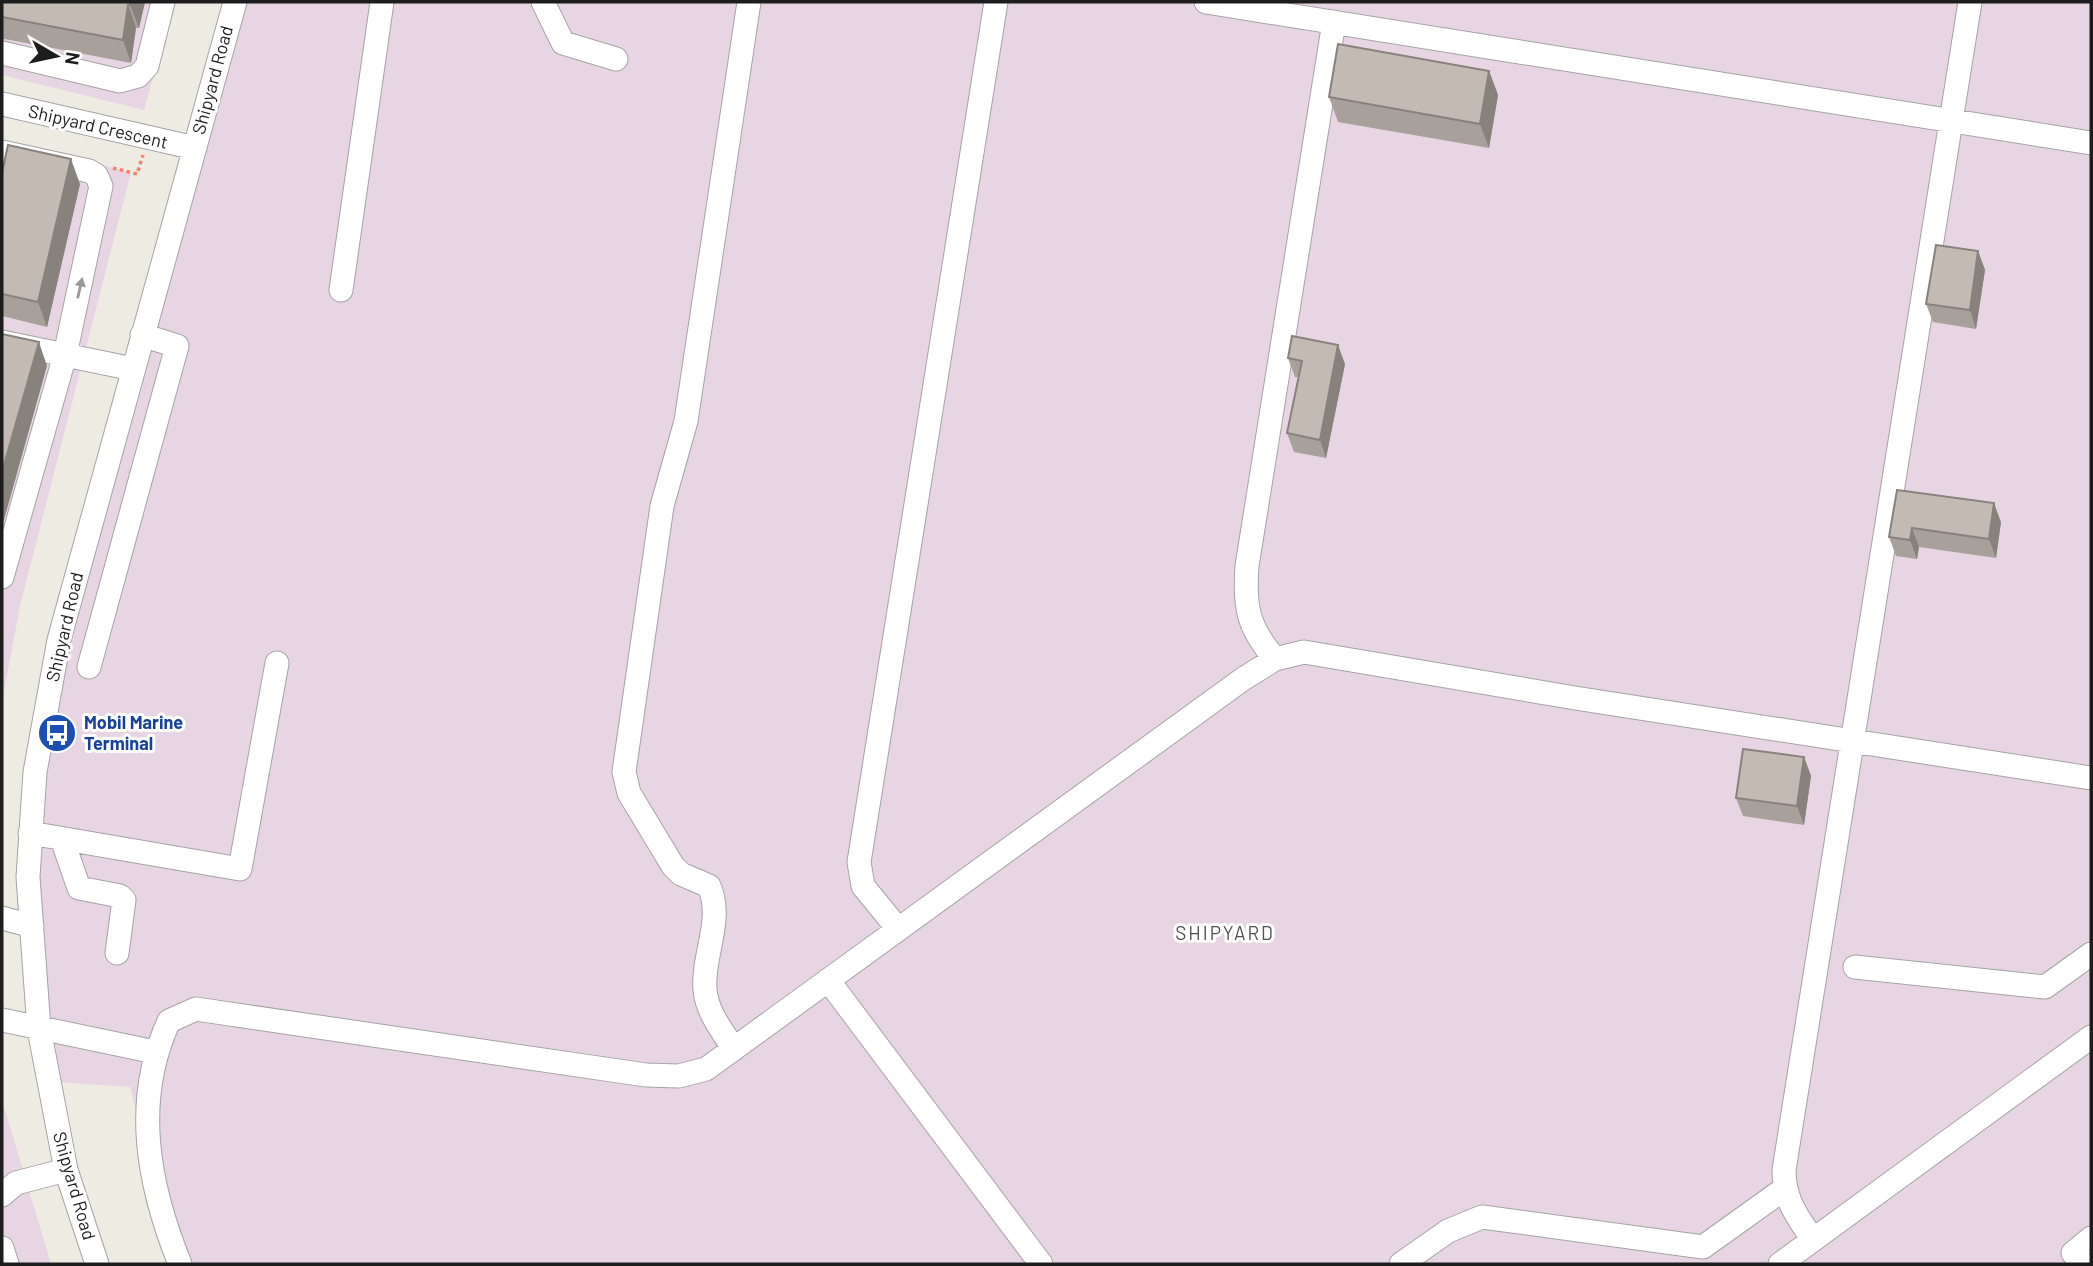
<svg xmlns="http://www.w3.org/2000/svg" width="2093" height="1266" font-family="Barlow,sans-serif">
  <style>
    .industrial { fill: #e8d5e3 }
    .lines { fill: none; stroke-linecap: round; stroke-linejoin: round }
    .minor-casing { stroke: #a4a4a4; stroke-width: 25 }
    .path { stroke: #f87f6a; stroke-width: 3.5; stroke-dasharray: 3.5 3.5; stroke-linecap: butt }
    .minor { stroke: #fff; stroke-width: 23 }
    .wall { fill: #a8a09a }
    .shaded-wall { fill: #88827d }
    .building { fill: #c3bab3; stroke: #88827d; stroke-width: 2 }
    .oneway { fill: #999 }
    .labels { text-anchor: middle; stroke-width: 6; stroke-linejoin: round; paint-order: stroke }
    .street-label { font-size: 18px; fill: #1d1d1d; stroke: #fff }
    .transit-label { font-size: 18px; font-weight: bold; fill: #164399; stroke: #fff; text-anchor: start }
    .neighbourhood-label { font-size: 19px; letter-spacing: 2px; fill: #505050; stroke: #fff }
  </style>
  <rect width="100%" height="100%" fill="#eeebe3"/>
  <path class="industrial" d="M2,2H174L144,110L2,75Z
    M245,2H2091V1264H176L130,1087L55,1082L39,903L47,729Z
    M2,142L131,172L20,606L2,702Z
    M2,1100L51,1264H2Z"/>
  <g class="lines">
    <defs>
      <path id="minor" d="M543,2L563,43L616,59
        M1206,2L2091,143
        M2,53L120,81L138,76L147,66L163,2
        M2,104L195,148
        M2,152L89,171L96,175L101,186L65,355L2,577
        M341,290L382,2
        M2,342L133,369
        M1275,659C1248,627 1244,608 1247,566L1334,22
        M89,667L177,346L142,335
        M30,833L240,869L277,663
        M62,839L79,888L120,896L124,900L117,953
        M2,918L32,926
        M898,929L863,886L859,862L996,2
        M1855,967L2045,987L2091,954
        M828,980L1041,1264
        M2,1020L155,1052
        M734,1049C722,1031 707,1012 705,990C702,955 724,920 709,886L681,874L673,866L629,793L624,772L662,506L686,421L749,2
        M2,1195L16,1183L66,1170
        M1813,1240C1797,1216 1784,1200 1784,1170L1970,2
        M2,1248L7,1264
        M97,1264L66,1170L39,1029L28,877L35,772L59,640L235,2
        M180,1264C148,1185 132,1101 169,1021L196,1009L646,1075L679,1076L706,1069L1243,679L1275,659L1304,652L1575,698L2091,778
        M1401,1264L1448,1231L1482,1217L1703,1247L1784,1189
        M1780,1264L2091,1037
        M2082,1264L2073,1253L2091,1238"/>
    </defs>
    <use href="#minor" class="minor-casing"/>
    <path class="path" d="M113,168L137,174L143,155"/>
    <use href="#minor" class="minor"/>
  </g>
  <path class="wall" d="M2,2H145L139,28H136L131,63L5,39L2,40Z
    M1489,71L1498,95L1489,148L1338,122L1329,97Z
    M2,173L80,184L47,327L2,316Z
    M1978,251L1985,270L1976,329L1933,322L1926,304Z
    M1288,358L1345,364L1326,458L1294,452L1287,433L1298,377H1295Z
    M1897,490L2001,522L1996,558L1919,547L1917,559L1896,556L1889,537Z
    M1804,757L1811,776L1804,825L1743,816L1736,798Z"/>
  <path class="shaded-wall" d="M131,2H145L139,28L130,5Z
    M128,5L136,28L131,63L123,40Z
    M1489,71L1498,95L1489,148L1480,124Z
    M71,159L80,184L47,327L38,302Z
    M1978,251L1985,270L1976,329L1970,310Z
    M39,342L47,366L2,527V472Z
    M1338,345L1345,364L1326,458L1320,440Z
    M1994,503L2001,522L1996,558L1989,539Z
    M1912,528L1919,547L1917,559L1910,540Z
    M1804,757L1811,776L1804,825L1797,806Z"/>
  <path class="building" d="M2,2H131L130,5H128L123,40L2,17Z
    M1338,44L1489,71L1480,124L1329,97Z
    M8,145L71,159L38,302L2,294V173Z
    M1936,245L1978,251L1970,310L1926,304Z
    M2,334L39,342L2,472Z
    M1292,336L1338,345L1320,440L1287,433L1302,361L1288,358Z
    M1897,490L1994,503L1989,539L1912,528L1910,540L1889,537Z
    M1743,749L1804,757L1797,806L1736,798Z"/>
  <defs><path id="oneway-solid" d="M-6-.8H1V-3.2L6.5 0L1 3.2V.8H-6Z" transform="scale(1.75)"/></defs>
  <use class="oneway" href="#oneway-solid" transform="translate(80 288) rotate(-77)"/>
  <defs>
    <symbol id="bus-disc" viewBox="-11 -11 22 22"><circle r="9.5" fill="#1a4fb4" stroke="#fff"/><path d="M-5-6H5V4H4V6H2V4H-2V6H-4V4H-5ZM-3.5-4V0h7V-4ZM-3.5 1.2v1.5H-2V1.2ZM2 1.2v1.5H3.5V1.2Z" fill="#fff"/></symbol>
  </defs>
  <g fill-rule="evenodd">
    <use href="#bus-disc" x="35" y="711" width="44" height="44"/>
  </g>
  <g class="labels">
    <g class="street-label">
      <text transform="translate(213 80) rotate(-75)" y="6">Shipyard Road</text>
      <text transform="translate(98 127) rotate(13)" y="6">Shipyard Crescent</text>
      <text transform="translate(65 627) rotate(-77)" y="6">Shipyard Road</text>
      <text transform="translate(74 1186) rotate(74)" y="6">Shipyard Road</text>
    </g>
    <g class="transit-label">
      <text x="84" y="729">Mobil Marine<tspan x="84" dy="21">Terminal</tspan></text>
    </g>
    <g class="neighbourhood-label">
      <text x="1225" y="940">SHIPYARD</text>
    </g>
  </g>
  <rect width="2093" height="1266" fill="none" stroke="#1d1d1d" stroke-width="7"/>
  <g transform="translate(56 56) rotate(99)" stroke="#ffffff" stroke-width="5" paint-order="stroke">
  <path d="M0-5L12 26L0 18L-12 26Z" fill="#1d1d1d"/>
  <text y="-10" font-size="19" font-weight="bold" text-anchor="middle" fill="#1d1d1d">N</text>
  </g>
</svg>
